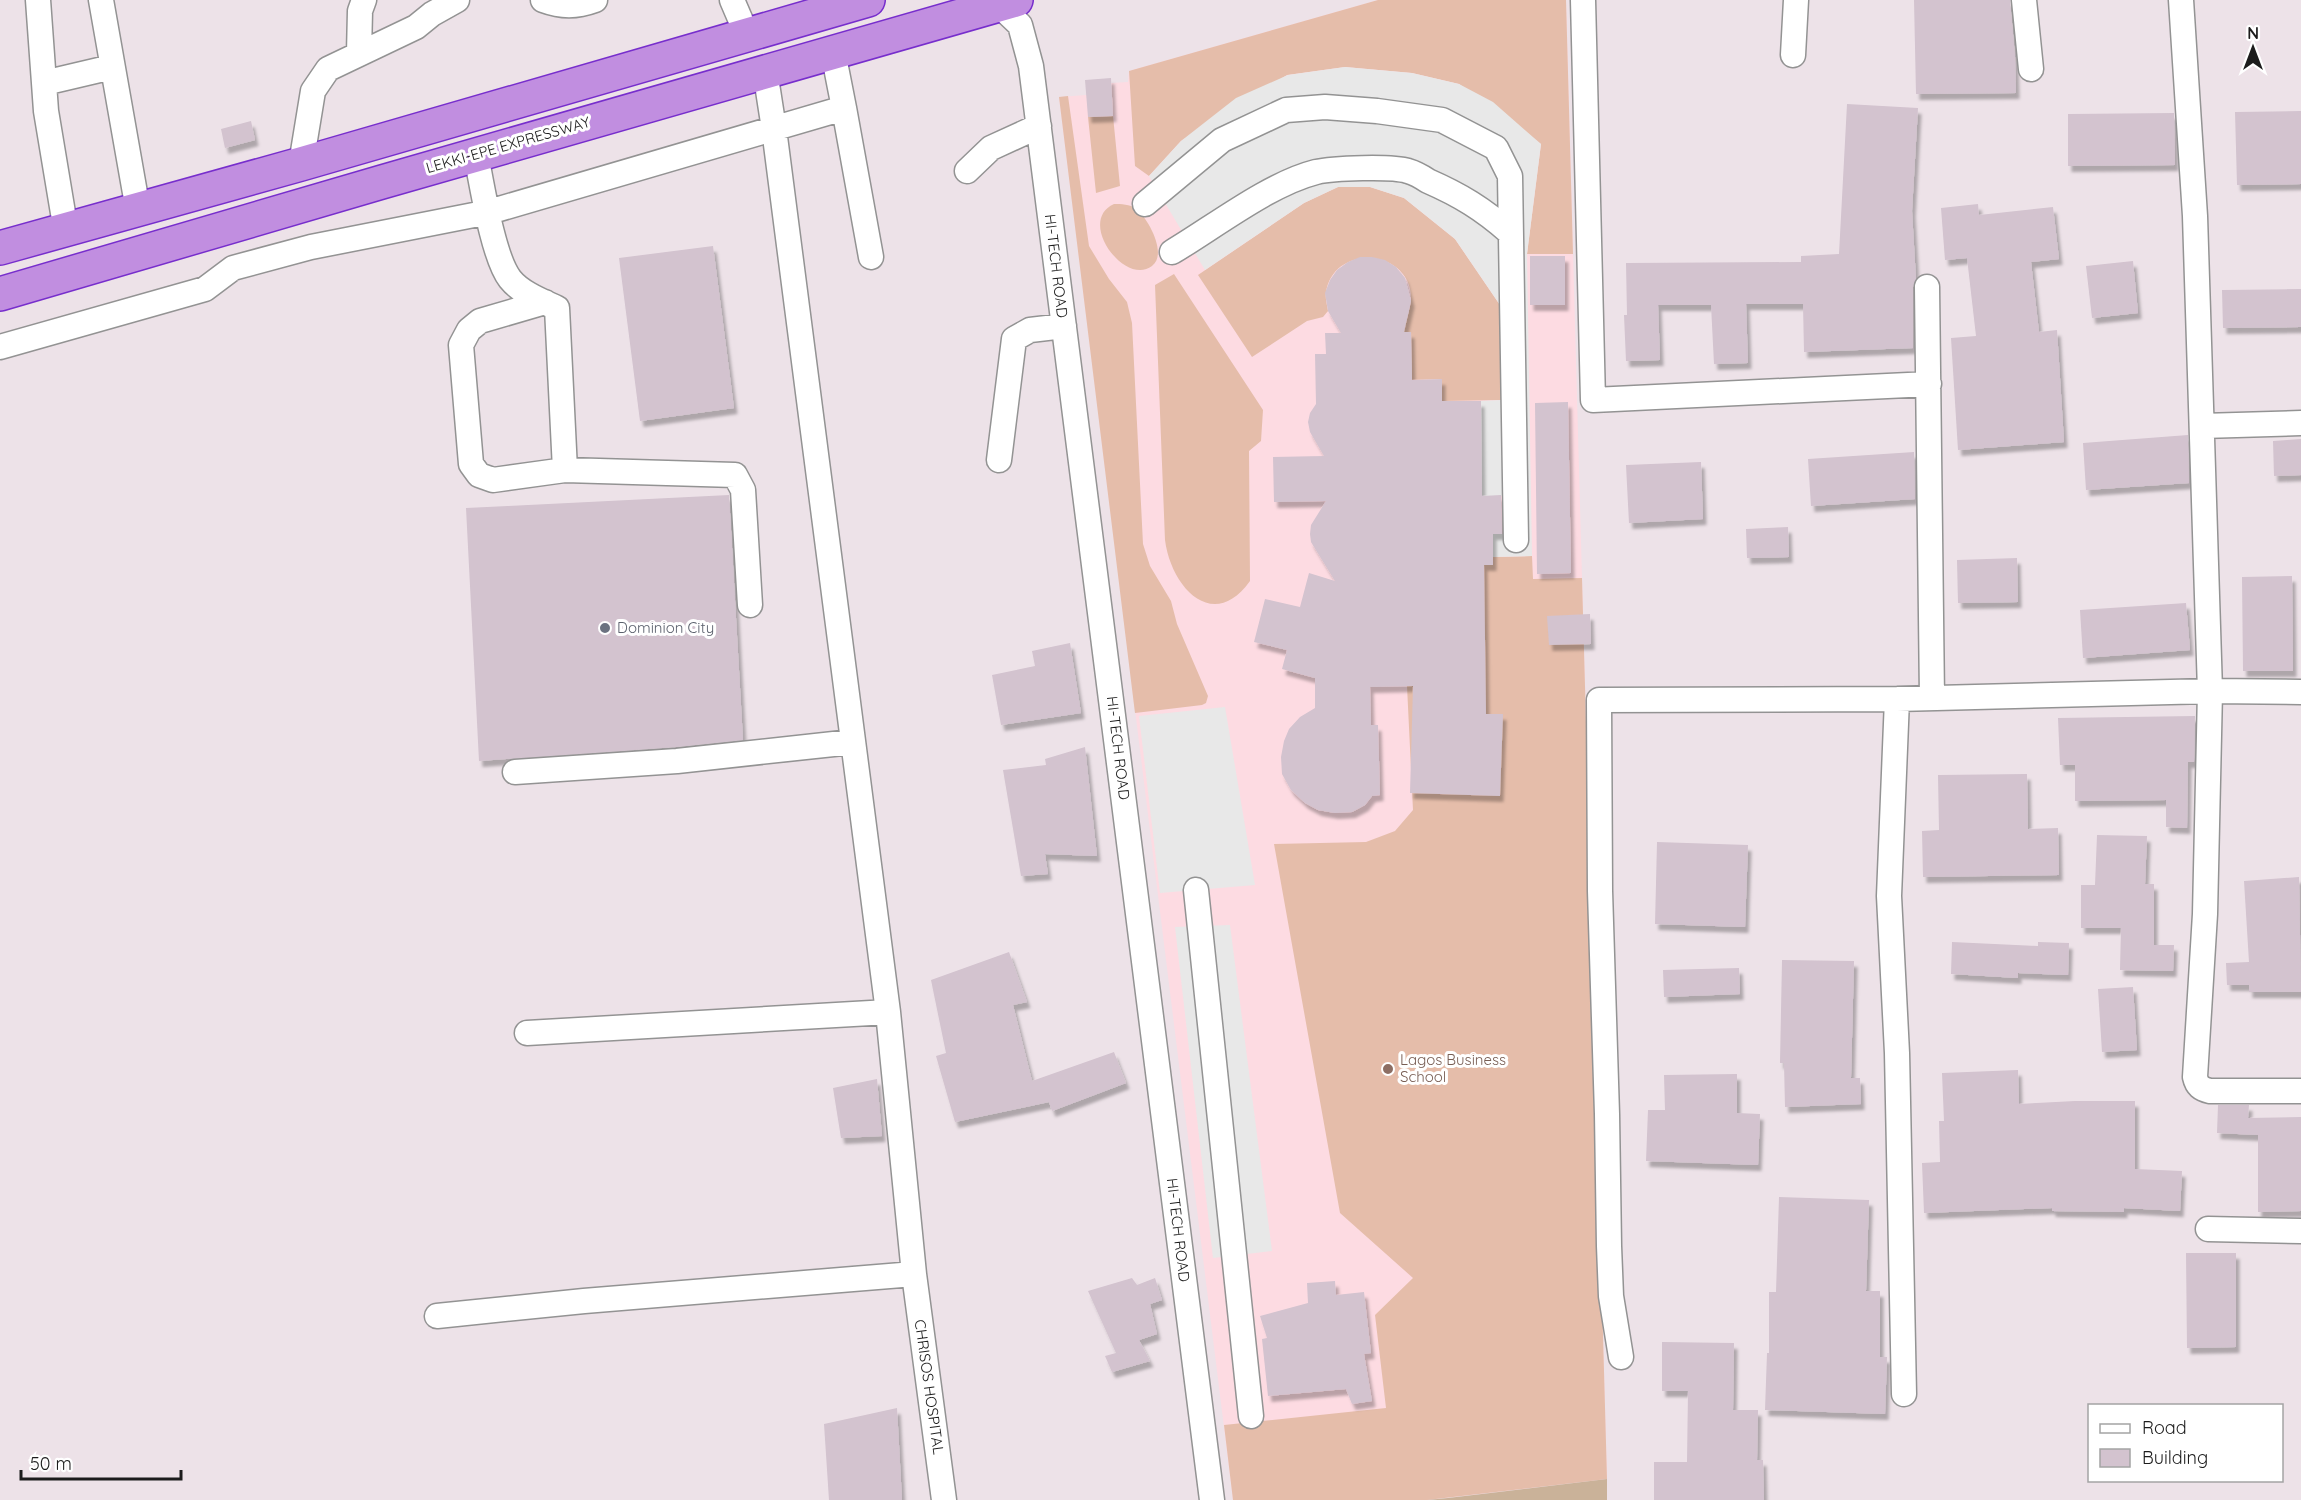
<svg xmlns="http://www.w3.org/2000/svg" width="2301" height="1500" font-family="Quicksand,sans-serif">
  <style>
    .education { fill: #fddbe2 }
    .grass { fill: #e5bdaa }
    .forest { fill: #cab299 }
    .parking { fill: #e8e8e8 }
    .building { fill: #d3c3cf; filter: url(#shadow) }
    .lines { fill: none; stroke-linecap: round; stroke-linejoin: round }
    .minor-casing { stroke: #939393; stroke-width: 27 }
    .highway-casing { stroke: #772ecc; stroke-width: 36 }
    .minor { stroke: #fff; stroke-width: 24 }
    .highway { stroke: #c18ee0; stroke-width: 33 }
    .worship-dot { fill: #6b7280; stroke: #fff; stroke-width: 2 }
    .education-dot { fill: #8d6e63; stroke: #fff; stroke-width: 2 }
    .labels { text-anchor: middle; stroke-width: 6; stroke-linejoin: round; paint-order: stroke }
    .street-label { font-size: 15px; fill: #1c1c1c; stroke: #fff }
    .worship-label { font-size: 15px; fill: #5b616d; stroke: #fff; text-anchor: start }
    .education-label { font-size: 15px; fill: #785e54; stroke: #fff; text-anchor: start }
  </style>
  <defs>
    <filter id="shadow"><feDropShadow dx="3.5" dy="6" stdDeviation="1.5" flood-color="#0004"/></filter>
  </defs>
  <rect width="100%" height="100%" fill="#ede2e8"/>
  <path class="education" d="M1378,0H1566L1607,1479L1427,1500H1233L1059,97L1086,95L1111,78V83L1128,82L1129,71Z"/>
  <path class="grass" d="M1378,0H1566L1573,254H1527L1541,144L1459,84L1412,73L1345,67L1287,75L1181,141L1149,176L1135,166L1129,71Z
    M1068,96L1089,246L1109,279L1127,302L1132,323L1143,544L1150,566L1171,601L1177,624L1208,696L1206,703L1202,705L1135,713L1059,97Z
    M1113,116L1120,186L1096,193L1088,117Z
    M1338,187H1370L1404,198L1455,239L1502,308V400L1442,401V379L1412,380L1411,332H1403C1406,322 1410,310 1411,300C1413,249 1334,242 1326,292C1325,298 1327,305 1328,311L1323,317L1307,321L1252,357L1198,275L1304,203Z
    M1114,204C1121,204 1130,204 1136,209C1148,218 1168,254 1152,266C1125,287 1076,221 1114,204Z
    M1174,274L1263,410L1261,441L1249,451L1250,581C1213,633 1171,587 1165,540L1155,285Z
    M1532,556L1533,579L1582,578L1607,1479L1427,1500H1233L1224,1425L1386,1408L1375,1315L1413,1278L1340,1213L1274,844L1366,842L1395,831L1413,810L1407,686L1484,565L1493,564V557Z"/>
  <path class="forest" d="M1607,1479V1500H1427L1448,1498Z"/>
  <path class="parking" d="M1345,67L1412,73L1459,84L1493,102L1541,144L1527,254L1532,556L1493,557V534H1503L1502,496H1474L1481,469V401L1502,400V308L1455,239L1404,198L1370,187H1338L1304,203L1205,270L1149,176L1181,141L1236,98L1288,75Z
    M1225,707L1255,885L1160,893L1139,716Z
    M1230,925L1272,1251L1213,1258L1175,927Z"/>
  <path class="building" d="M1914,0H2010L2015,57L2016,93L1916,94Z
    M1111,78L1113,116L1088,117L1085,80Z
    M1847,104L1918,108L1912,211L1916,279L1913,287V348L1804,352L1803,304H1746L1748,363L1714,364L1711,305H1658L1660,360L1626,361L1624,315H1627L1626,263L1801,262V256L1839,254Z
    M2301,111V184L2237,185L2235,112Z
    M2174,113L2175,165L2068,166V114Z
    M251,121L255,140L225,148L221,129Z
    M1978,204L1979,215L2053,207L2059,259L2031,262L2039,332L2057,330L2064,442L1958,450L1951,338L1976,336L1967,258L1945,260L1941,208Z
    M713,246L734,408L640,421L619,258Z
    M1530,256H1565V305H1530Z
    M1360,257H1372L1385,260L1396,267L1405,278L1411,301L1404,332H1411L1412,380L1442,379V401H1481L1482,496L1501,495L1502,534H1493V565H1484L1486,714H1503L1500,796L1410,793L1413,686L1370,687L1371,725H1378L1380,795L1372,796L1365,805L1352,812L1335,813L1318,810L1305,803L1291,790L1282,774L1281,757L1284,741L1289,729L1300,717L1315,708V678L1282,669L1287,650L1254,642L1265,599L1300,607L1309,573L1335,581L1311,542L1310,534L1311,525L1326,501L1274,502L1273,457L1324,456L1310,432L1308,422L1310,413L1316,404L1315,354H1326L1325,333H1341L1328,311L1325,293L1330,280L1337,270L1348,262Z
    M2133,261L2138,313L2092,318L2086,266Z
    M2301,289V327L2223,328L2222,290Z
    M1568,402L1571,573L1537,574L1535,403Z
    M2188,435L2189,483L2086,490L2083,443Z
    M2301,439V475L2274,476L2273,441Z
    M1914,452L1915,499L1811,506L1808,459Z
    M1701,462L1703,519L1629,523L1626,465Z
    M729,495L743,740L676,747L479,761L466,508Z
    M1788,527L1789,557L1747,558L1746,529Z
    M2017,558L2018,602L1958,603L1957,560Z
    M2292,576L2293,671H2243L2242,577Z
    M2186,603L2190,650L2083,658L2080,610Z
    M1590,614L1591,644L1549,645L1547,616Z
    M1070,643L1081,713L1001,725L992,675L1035,666L1032,651Z
    M2195,716L2194,762H2188L2187,828L2166,827V800L2075,801V765H2060L2058,718Z
    M1085,747L1097,856L1045,854L1048,874L1021,876L1003,770L1046,765L1045,759Z
    M2027,774L2028,829L2058,828L2059,875L1923,877L1922,831L1939,830L1938,775Z
    M2097,835L2147,836L2145,884H2154V945H2174L2173,971L2120,970L2121,928H2081V885H2095Z
    M1657,842L1748,845L1745,927L1655,924Z
    M2299,877L2301,992H2249V985H2227L2226,963L2249,962L2244,881Z
    M1952,942L2038,946V942L2069,943L2068,975L2018,973V978L1951,974Z
    M1009,952L1027,1002L1013,1005L1032,1081L1114,1052L1126,1083L1052,1111L1049,1102L955,1122L936,1056L946,1053L931,980Z
    M1782,960L1854,961L1851,1078H1860L1861,1104L1785,1107L1784,1063H1780Z
    M1739,968L1740,994L1664,997L1663,970Z
    M2133,987L2137,1050L2102,1052L2098,989Z
    M2018,1070L2019,1104L2075,1101H2135V1169L2182,1171L2180,1211L2124,1208V1212L2052,1211V1208L1924,1213L1922,1163L1940,1162L1939,1121H1944L1942,1073Z
    M1737,1074V1113L1760,1114L1758,1165L1646,1161L1648,1110H1665L1664,1075Z
    M877,1079L882,1136L841,1138L833,1088Z
    M2218,1105H2249L2248,1118L2301,1117V1211L2258,1212V1135L2217,1133Z
    M1779,1197L1869,1200L1866,1291H1880V1357H1887L1885,1414L1765,1410L1767,1353H1769V1292H1776Z
    M2186,1253H2236V1347L2187,1348Z
    M1132,1278L1137,1285L1155,1278L1162,1300L1150,1304L1157,1334L1139,1340L1150,1361L1112,1372L1105,1356L1116,1353L1088,1291Z
    M1335,1281L1336,1295L1364,1292L1371,1353L1364,1354L1372,1401L1352,1404L1346,1389L1268,1396L1262,1339L1267,1338L1260,1316L1308,1303L1307,1283Z
    M1662,1342L1734,1343L1733,1410H1758L1757,1460H1763L1764,1500H1654V1462H1687L1688,1391H1662Z
    M897,1408L902,1500H829L824,1424Z"/>
  <g class="lines">
    <defs>
      <path id="minor" d="M38,0L44,83
        M101,0L138,210
        M543,0C562,7 576,7 595,0
        M732,0L747,35
        M1583,0L1593,400L1929,384
        M2024,0L2031,69
        M2181,0L2195,216L2210,691L2205,914L2195,1077C2197,1086 2201,1089 2210,1091H2301
        M999,5L1020,25L1031,66L1212,1500
        M359,53L360,11L364,0
        M1793,55L1796,0
        M844,108L871,257
        M476,155C482,185 493,257 510,279C521,293 542,301 557,308L565,470L493,480L479,475L471,464L461,345L469,330L480,321L545,302
        M301,164L313,91L328,69L416,27L432,14L457,0
        M967,171L991,148L1039,126
        M1145,204L1222,140L1286,110L1325,107L1377,111L1442,120L1496,148L1510,176L1516,540
        M66,231L46,111L44,83L112,67
        M1172,252C1214,227 1269,184 1316,172C1333,168 1392,166 1408,171C1415,173 1422,177 1428,181C1460,195 1483,209 1509,232
        M1927,287L1932,698
        M0,347L205,289L233,268L311,247L489,212L844,108L833,52
        M2202,426L2301,423
        M999,460L1014,339L1030,330L1064,326
        M565,470L735,475L743,490L750,605
        M1897,699L1889,896L1897,1053L1904,1394
        M515,772L677,761L852,742
        M1196,890L1251,1416
        M527,1033L888,1012
        M2208,1229L2301,1231
        M914,1274L944,1500
        M437,1316L584,1301L914,1274L888,1012L774,129L765,71
        M1621,1357L1611,1296L1609,1246L1607,1114L1600,891L1599,700L1897,699L2210,691L2301,692"/>
      <path id="highway" d="M0,248L301,164L868,0
        M0,294L382,182L1016,0"/>
    </defs>
    <use href="#minor" class="minor-casing"/>
    <use href="#highway" class="highway-casing"/>
    <use href="#minor" class="minor"/>
    <use href="#highway" class="highway"/>
  </g>
  <circle class="worship-dot" cx="605" cy="628" r="6"/>
  <circle class="education-dot" cx="1388" cy="1069" r="6"/>
  <g class="labels">
    <g class="street-label">
      <text transform="translate(508 145) rotate(-16)" y="5">LEKKI-EPE EXPRESSWAY</text>
      <text transform="translate(1056 266) rotate(83)" y="5">HI-TECH ROAD</text>
      <text transform="translate(1118 748) rotate(83)" y="5">HI-TECH ROAD</text>
      <text transform="translate(1178 1230) rotate(83)" y="5">HI-TECH ROAD</text>
      <text transform="translate(929 1387) rotate(82)" y="5">CHRISOS HOSPITAL</text>
    </g>
    <g class="worship-label">
      <text x="617" y="633">Dominion City</text>
    </g>
    <g class="education-label">
      <text x="1400" y="1065">Lagos Business<tspan x="1400" dy="17">School</tspan></text>
    </g>
  </g>
  <rect x="2088" y="1404" width="195" height="78" fill="#ffffff" stroke="#a4a4a4" stroke-width="1.5"/>
  <rect x="2100" y="1424" width="30" height="9" fill="#ffffff" stroke="#a4a4a4" stroke-width="1.5"/>
  <text x="2142" y="1434" font-size="18" fill="#1c1c1c">Road</text>
  <rect x="2100" y="1449" width="30" height="18" fill="#d3c3cf" stroke="#a4a4a4" stroke-width="1.5"/>
  <text x="2142" y="1464" font-size="18" fill="#1c1c1c">Building</text>
  <g transform="translate(2253 48)" stroke="#ffffff" stroke-width="4.5" paint-order="stroke">
  <path d="M0-4.5L10 22L0 15L-10 22Z" fill="#1c1c1c"/>
  <text y="-9" font-size="16" font-weight="bold" text-anchor="middle" fill="#1c1c1c">N</text>
  </g>
  <path d="M21 1470v9h160v-9" fill="none" stroke="#1c1c1c" stroke-width="3"/>
  <text x="30" y="1470" font-size="18" fill="#1c1c1c" stroke="#ffffff" stroke-width="4.5" paint-order="stroke">50 m</text>
</svg>
